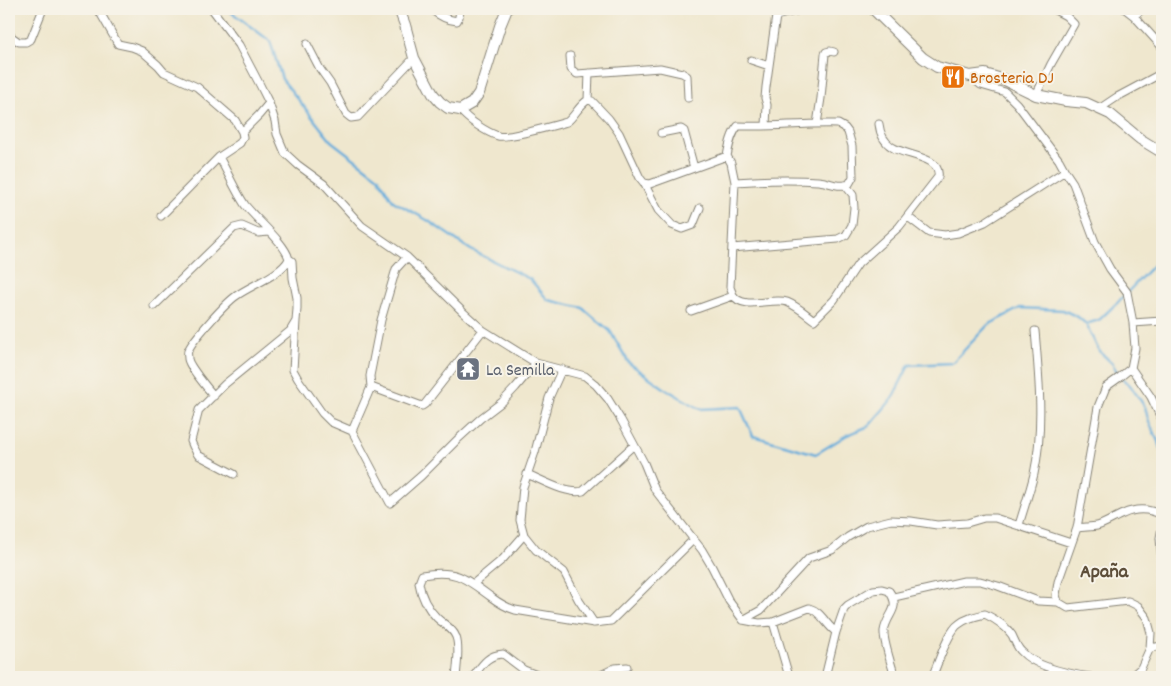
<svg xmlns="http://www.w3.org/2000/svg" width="1171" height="686" font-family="Dekko,sans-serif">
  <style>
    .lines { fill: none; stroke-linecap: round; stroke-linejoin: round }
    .stream { stroke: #63acdb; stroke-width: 2.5 }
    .minor-casing { stroke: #868275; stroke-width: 9 }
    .secondary-casing { stroke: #868275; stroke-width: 12 }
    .minor { stroke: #fff; stroke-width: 7 }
    .secondary { stroke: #fff; stroke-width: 10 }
    .labels { text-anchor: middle; stroke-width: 4; stroke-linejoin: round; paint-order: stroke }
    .food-label { font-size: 18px; fill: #c56008; stroke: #f7f3e8; text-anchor: start }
    .worship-label { font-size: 18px; fill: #5b616d; stroke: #f7f3e8; text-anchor: start }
    .quarter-label { font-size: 20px; font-weight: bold; fill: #5d4e3a; stroke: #f7f3e8 }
  </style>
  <rect width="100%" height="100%" fill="#f7f3e8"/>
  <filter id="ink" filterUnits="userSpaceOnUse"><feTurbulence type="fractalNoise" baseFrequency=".02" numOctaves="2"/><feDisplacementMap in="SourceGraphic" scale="10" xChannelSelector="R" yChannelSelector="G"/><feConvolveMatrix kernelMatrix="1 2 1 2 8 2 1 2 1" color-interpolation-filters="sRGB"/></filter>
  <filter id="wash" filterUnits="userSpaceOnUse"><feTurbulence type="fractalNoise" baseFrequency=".0096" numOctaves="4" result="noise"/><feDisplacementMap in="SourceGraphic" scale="20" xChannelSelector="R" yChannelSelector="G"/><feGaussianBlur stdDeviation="1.12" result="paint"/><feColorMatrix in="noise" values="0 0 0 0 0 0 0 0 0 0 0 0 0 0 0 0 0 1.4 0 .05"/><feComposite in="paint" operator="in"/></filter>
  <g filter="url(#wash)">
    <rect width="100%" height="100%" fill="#efe7ce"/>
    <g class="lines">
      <path class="stream" d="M227,9L270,41L282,79L331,141L378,177L393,201L427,220L471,250L530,279L548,300L583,308L610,331L629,363L664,388L700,409L740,407L753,436L816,454L847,435L869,426L892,399L909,365L952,363L988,325L1020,308L1063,310L1078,317L1086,324L1099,351L1112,363L1120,377L1130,385L1145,407L1149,422L1162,450
        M1086,324L1099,320L1118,302L1162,256"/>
    </g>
  </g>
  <g filter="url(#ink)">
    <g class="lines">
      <defs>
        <path id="minor" d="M98,9L118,44L132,47L142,51L158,65L164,72L197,87L235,120L242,132
          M212,9L239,45L260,85L269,103L275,121L277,134L285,153L298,165L324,184L362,226L407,257L463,312L483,330L536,363L585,376L596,385L608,399L621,420L644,463L655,490L702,550L712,567L729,601L743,620L759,623L773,622L809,608C821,611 826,625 836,632L844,609L848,605L873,590L882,589L889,591C902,609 887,613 884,631C883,641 892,666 895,677
          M431,9C438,15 447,20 457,21L459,17L460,9
          M1125,9L1134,16L1162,47
          M776,16L795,11L808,9
          M1134,16L1142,9
          M9,35L19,42H26L31,39L43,9
          M307,44L320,69L330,83L346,114L351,118L358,117L414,58
          M570,56L571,69L577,74L660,68L682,73L687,76L688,98
          M751,60L769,66
          M970,76L981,85L1005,92L1017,104L1059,160L1065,171L1073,183L1095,242L1110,269L1127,292L1133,323L1135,348L1131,368L1120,377L1106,387L1098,407L1077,528L1058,582L1056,595L1058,602L1068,608L1128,601L1138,606L1147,618L1151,633L1150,648L1141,668L1133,675L1128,677
          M1036,95L1051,64L1074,24L1066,16L1053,9
          M588,100L589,73
          M1099,109L1117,97L1162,73
          M460,110C468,120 486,132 498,136C507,139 556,125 567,122C575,116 579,105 588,100L592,101L609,119L619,133L640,178L644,183L650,184L727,156C729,146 731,134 738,126C771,127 805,123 838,124L845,128L848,132L852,146L853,177L849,184C835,188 831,182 818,181C790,179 763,180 735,182
          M817,124L821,98L825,54L826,52L830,51L834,52
          M766,126L767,105L765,98L766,87L776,16V9
          M661,133L681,129L684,131L694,168
          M727,156L731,163L735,182L730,287C731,290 732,292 733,295C743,311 772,297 787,302C797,306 806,314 814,320L834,300L858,264L899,227L938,177C942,156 905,156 892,147C884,142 880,133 879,124
          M219,157C228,173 235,190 245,205C257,220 285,243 289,259L292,261L293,278L297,298V309L296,321L290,331L225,384L199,410L191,441L193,446L198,455L234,474
          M644,183L658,210L672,225L682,229L693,225L700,208
          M161,216L219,157L240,143L243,137L242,132L259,115L269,103
          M908,217L929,233L945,235L958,233L985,222L1065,171
          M732,248L838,239L846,235L852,225L854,208L853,195L845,185
          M154,306L234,228L242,226L258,233L269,232
          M691,311L733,296
          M296,321L293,370L298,379L322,413L331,422L352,431L390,503L421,476L458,439L481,418L502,402L516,387L536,363
          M1133,323L1162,321
          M1131,368L1151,397L1162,420
          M562,369L549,398L535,452L523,487L520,520L524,535L536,550L564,572L578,599L594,623
          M371,387L422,406L425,404L483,330
          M214,396C208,389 189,366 188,359C188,357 187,352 188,351C192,340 226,303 236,296C251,285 281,275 289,259
          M352,431L371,387L370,376L381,320L396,269L407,257
          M527,474C542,480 567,495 583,491L634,445
          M1019,525C1024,508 1030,491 1034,474C1044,429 1039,376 1035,331
          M1162,527L1160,538L1162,561
          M1077,528C1084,527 1091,527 1097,526C1107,523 1115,517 1123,514C1136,508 1150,509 1162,515
          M473,584L503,559L524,535
          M894,597L964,581H980L998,586L1038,601L1058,602
          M743,620L761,610L809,558L832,550L848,537L867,526L891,520L911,521L937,525L967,523L984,518H995L1071,543
          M773,622L788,673L791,677
          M1150,648L1162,646
          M456,677C457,666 460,648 456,637C453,628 443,624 437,618C427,608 421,596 419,583L422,575C456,569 465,578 491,597C499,603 505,607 515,610L594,623L611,621L694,539
          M473,677C482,665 487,655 503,654L524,670L542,677
          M597,677L615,668L627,667
          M825,677L836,632
          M932,677C938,664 948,631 959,624C966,618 976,616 985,614C995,619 1006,626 1012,635C1015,641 1017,648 1022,652C1036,667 1070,674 1090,677"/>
        <path id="secondary" d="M399,9L405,25L414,58L433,94L440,102L448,108L460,110L472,103L479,93L500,26L507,9
          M873,9L923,58L937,67L970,76L985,74L1005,80L1036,95L1066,101L1086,103L1110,114L1140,139L1158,150L1162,151"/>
      </defs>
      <use href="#minor" class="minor-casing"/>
      <use href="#secondary" class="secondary-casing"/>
      <use href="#minor" class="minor"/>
      <use href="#secondary" class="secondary"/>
    </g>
  </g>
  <defs>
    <symbol id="restaurant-square" viewBox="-11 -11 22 22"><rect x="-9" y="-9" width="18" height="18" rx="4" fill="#e8710a" stroke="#f7f3e8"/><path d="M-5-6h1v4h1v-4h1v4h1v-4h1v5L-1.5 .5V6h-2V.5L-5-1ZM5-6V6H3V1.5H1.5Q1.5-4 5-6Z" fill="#fff"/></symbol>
    <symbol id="temple-square" viewBox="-11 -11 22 22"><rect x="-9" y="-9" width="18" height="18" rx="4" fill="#6b7280" stroke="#f7f3e8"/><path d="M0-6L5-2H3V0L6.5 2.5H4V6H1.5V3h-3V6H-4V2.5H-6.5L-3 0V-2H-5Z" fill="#fff"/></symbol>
  </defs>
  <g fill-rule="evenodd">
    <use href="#restaurant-square" x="939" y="63" width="28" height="28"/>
    <use href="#temple-square" x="454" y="355" width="28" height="28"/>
  </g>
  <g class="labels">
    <g class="food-label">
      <text x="970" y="83">Brosteria DJ</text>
    </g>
    <g class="worship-label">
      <text x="486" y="375">La Semilla</text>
    </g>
    <g class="quarter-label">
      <text x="1104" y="577">Apaña</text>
    </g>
  </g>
  <rect width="1171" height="686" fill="none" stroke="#f7f3e8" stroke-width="30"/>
</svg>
